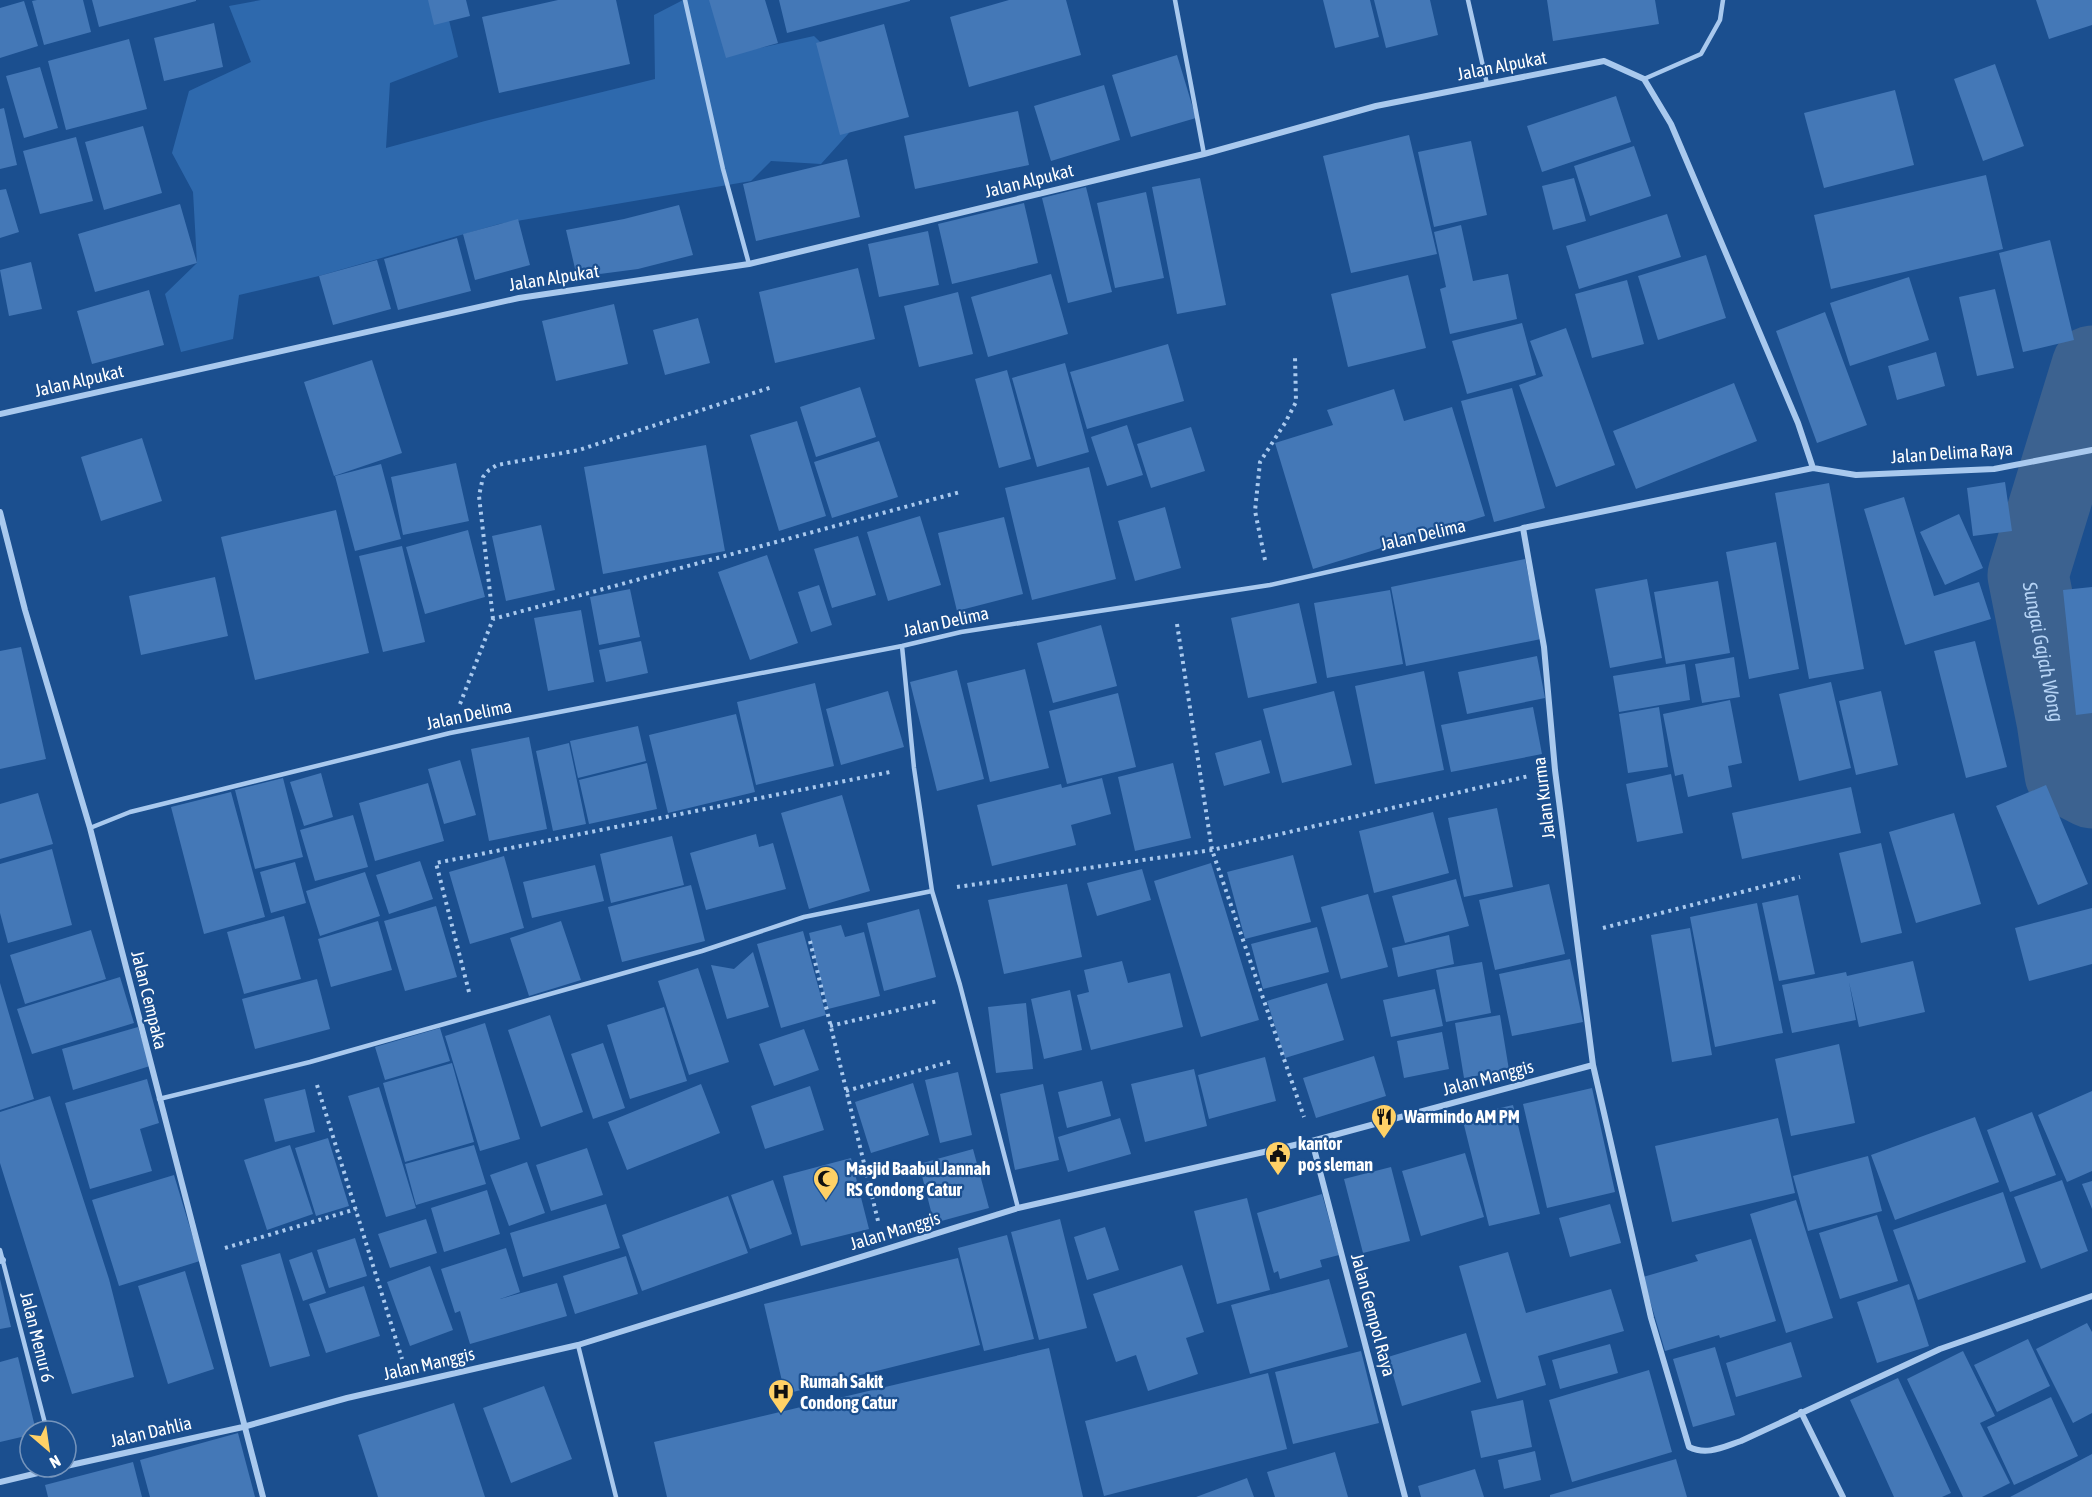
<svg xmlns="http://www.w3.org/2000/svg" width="2092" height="1497" font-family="'Asap Condensed',sans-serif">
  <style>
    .green { fill: #2e69ad }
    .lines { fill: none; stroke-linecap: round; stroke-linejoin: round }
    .river { stroke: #3c6290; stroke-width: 81 }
    .building { fill: #4478b7 }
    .path { stroke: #a9c9ee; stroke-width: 4; stroke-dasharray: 3 4.5; stroke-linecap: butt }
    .lane { stroke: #a9c9ee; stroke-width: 4.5 }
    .street { stroke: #a9c9ee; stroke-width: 6 }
    .labels { text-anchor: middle; stroke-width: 4.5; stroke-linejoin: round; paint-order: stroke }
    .street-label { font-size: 18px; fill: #fff; stroke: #1b4f8f }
    .poi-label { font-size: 18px; font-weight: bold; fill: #fff; stroke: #1b4f8f; text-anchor: start }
    .water-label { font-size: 20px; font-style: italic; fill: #b5d3f5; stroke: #1b4f8f }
  </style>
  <rect width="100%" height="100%" fill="#1b4f8f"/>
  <path class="green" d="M261,0H440L447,12L458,57L390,83L386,148L485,121L655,79L654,15L683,0H712L728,55L814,36L853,74L857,124L821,164L771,161L751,181L499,224L319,276L239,295L233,339L181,352L165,294L197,263L193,192L172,153L189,91L251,62L229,6Z
    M2092,737V777L2084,773L2080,739Z"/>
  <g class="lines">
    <path class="river" id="s1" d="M2092,366L2028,575L2057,721L2065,774L2092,788"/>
  </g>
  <path class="building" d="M37,0H83L91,32L44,45L32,1Z
    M92,0H196V1L99,27Z
    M428,0H466L470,16L434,25Z
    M558,0H616L630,64L499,93L482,17Z
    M709,0H765L778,43L726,58Z
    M779,0H910V1L787,33Z
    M1009,0H1066L1081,55L969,87L950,17Z
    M1323,0H1370L1379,37L1335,48Z
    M1374,0H1430L1438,35L1386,48Z
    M1547,0H1655L1659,24L1553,41Z
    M2036,0H2092V25L2049,39Z
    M24,1L38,46L0,58V8Z
    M214,23L223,67L164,81L154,38Z
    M884,24L909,117L840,135L816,43Z
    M129,39L147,109L66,130L48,61Z
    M1177,55L1196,118L1131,137L1112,75Z
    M1995,64L2024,146L1983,161L1954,79Z
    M40,67L58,128L24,138L6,76Z
    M1104,85L1120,140L1051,161L1034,106Z
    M1895,90L1914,165L1824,188L1804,113Z
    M1616,96L1631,142L1542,172L1527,126Z
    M4,108L17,165L0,169V109Z
    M1018,111L1029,165L915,189L904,136Z
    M143,126L162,193L104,210L85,142Z
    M1409,135L1437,254L1351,273L1323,156Z
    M76,137L93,201L40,214L23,151Z
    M1471,141L1487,215L1434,227L1418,152Z
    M1634,146L1651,196L1590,216L1574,166Z
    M847,159L860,217L756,241L743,184Z
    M1986,175L2003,249L1831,289L1814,215Z
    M1200,178L1226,305L1177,314L1152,187Z
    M1574,178L1586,221L1553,230L1542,186Z
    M1086,187L1112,292L1068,303L1042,198Z
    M6,189L19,232L0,238V190Z
    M1146,192L1164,278L1115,288L1097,203Z
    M1024,203L1038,263L952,284L938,224Z
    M180,204L197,263L95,292L78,234Z
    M679,205L693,255L638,269L577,277L566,230L624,219Z
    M1667,214L1681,257L1579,289L1566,246Z
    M518,219L530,265L475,280L463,234Z
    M1461,225L1473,281L1508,274L1517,319L1450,334L1440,289L1446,287L1434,232Z
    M928,231L939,285L879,297L868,244Z
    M457,238L471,291L398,310L384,259Z
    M2050,240L2074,340L2023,352L1999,253Z
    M1706,255L1726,318L1658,340L1638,276Z
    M377,260L391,309L333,325L319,276Z
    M31,262L42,309L9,316L0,270Z
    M858,268L875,339L775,363L759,292Z
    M1051,274L1068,334L988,357L971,297Z
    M1408,275L1426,348L1348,367L1331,294Z
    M1909,277L1929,340L1850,366L1830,303Z
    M1627,280L1644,344L1592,358L1575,294Z
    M1995,289L2014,368L1977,376L1959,297Z
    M149,290L164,345L92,364L77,311Z
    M958,292L973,354L919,367L904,306Z
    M614,304L628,364L556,381L542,321Z
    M1825,312L1867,425L1817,443L1776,331Z
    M698,318L710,363L665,375L653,330Z
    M1522,323L1536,375L1467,394L1452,341Z
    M1566,328L1615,465L1556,487L1519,385L1543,376L1530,341Z
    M1168,344L1184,401L1087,429L1070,372Z
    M1936,352L1945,386L1897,400L1888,366Z
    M372,360L402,453L334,476L304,382Z
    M1065,363L1089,452L1037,467L1012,378Z
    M1007,370L1031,459L999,468L975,379Z
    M1734,383L1757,441L1636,489L1613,431Z
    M860,387L876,437L816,457L800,407Z
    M1512,388L1545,508L1494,522L1461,401Z
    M1394,389L1404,421L1452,407L1485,516L1313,569L1275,443L1333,425L1327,410Z
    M797,421L826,516L779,531L750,435Z
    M1127,425L1143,475L1107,486L1091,437Z
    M1191,427L1205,471L1151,488L1137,444Z
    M142,438L162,501L101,521L81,457Z
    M879,441L898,497L832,518L814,462Z
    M706,445L725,551L603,574L584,467Z
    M456,463L469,521L403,535L391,477Z
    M381,464L401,539L355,551L335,476Z
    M1089,467L1116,579L1032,600L1005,488Z
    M2005,482L2012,531L1973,536L1967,488Z
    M1829,483L1864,669L1809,679L1775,493Z
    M1904,497L1934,596L1979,582L1991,619L1905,645L1864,509Z
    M1165,507L1181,568L1135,581L1118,521Z
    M336,510L369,653L255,680L221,537Z
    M1959,514L1983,568L1945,585L1920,532Z
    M920,516L941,585L888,601L867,532Z
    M1004,517L1023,594L957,611L938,533Z
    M541,525L555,590L506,601L492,536Z
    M468,530L485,597L425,614L406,547Z
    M858,536L876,595L832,608L814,549Z
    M1776,542L1799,669L1749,679L1726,552Z
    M402,546L425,642L383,652L359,556Z
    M767,555L798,643L750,660L718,572Z
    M1525,559L1541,639L1406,666L1391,587Z
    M215,577L228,636L141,655L129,596Z
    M1647,579L1662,658L1610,668L1595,589Z
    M1718,581L1730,653L1666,664L1654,592Z
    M819,585L832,625L811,632L798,592Z
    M2092,587V713L2076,715L2063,590Z
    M630,589L640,637L599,645L590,597Z
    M1390,590L1403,664L1327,678L1314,603Z
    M1299,603L1317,683L1248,698L1231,618Z
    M581,610L594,682L548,691L534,618Z
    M1101,625L1117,686L1053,703L1037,643Z
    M641,641L648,673L606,682L599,650Z
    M1975,641L2007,767L1966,778L1934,651Z
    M21,647L46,759L0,769V651Z
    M1537,656L1545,698L1467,714L1458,672Z
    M1734,657L1740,697L1702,703L1695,664Z
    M1685,664L1690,700L1619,712L1613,676Z
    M1025,669L1049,768L990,782L967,683Z
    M957,670L984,779L937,791L910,682Z
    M1424,671L1444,770L1375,784L1355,686Z
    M1831,682L1851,768L1799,781L1779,694Z
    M815,683L834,766L756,785L737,702Z
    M888,691L904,747L841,765L826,709Z
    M1334,691L1352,765L1282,783L1263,709Z
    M1881,691L1898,765L1856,775L1839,701Z
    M1118,693L1136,767L1067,784L1049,711Z
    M1730,700L1742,763L1728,766L1732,787L1688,797L1683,774L1675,776L1663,714Z
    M1533,707L1542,754L1451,772L1441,725Z
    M1659,707L1668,767L1628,773L1619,714Z
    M736,714L755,792L668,813L649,735Z
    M638,726L646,761L578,778L570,741Z
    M529,737L547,829L489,841L471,749Z
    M1261,740L1270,773L1224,786L1215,753Z
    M569,743L586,824L553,831L536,751Z
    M460,760L476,815L444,824L428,769Z
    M647,763L657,809L589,824L579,780Z
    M1173,763L1191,838L1135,851L1118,777Z
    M321,773L333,817L304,826L290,782Z
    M1671,774L1683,833L1637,842L1626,784Z
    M283,778L303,857L255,869L235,790Z
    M1102,778L1111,814L1071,825L1076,845L992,866L977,805L1061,784L1062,788Z
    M428,783L444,841L375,861L359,803Z
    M2046,785L2088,884L2038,905L1996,806Z
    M1851,787L1861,833L1742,859L1732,813Z
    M231,792L265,917L204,934L171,807Z
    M38,793L53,844L0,859V804Z
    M842,795L870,891L809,909L781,813Z
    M1497,808L1513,887L1464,897L1448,818Z
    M1433,812L1449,873L1374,893L1359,831Z
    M1954,813L1981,904L1916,923L1889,832Z
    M353,815L368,867L315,881L300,830Z
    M756,834L759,847L773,843L786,889L706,910L690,853Z
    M672,836L684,885L611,903L600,854Z
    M1881,843L1902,933L1861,943L1839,853Z
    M52,849L72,925L8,943L0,913V864Z
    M1293,855L1311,922L1245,939L1227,872Z
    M504,856L524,928L470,944L449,872Z
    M420,861L433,899L389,914L376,875Z
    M295,862L306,903L271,913L260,872Z
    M1211,863L1259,1020L1201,1037L1154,881Z
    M595,865L604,901L532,918L523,882Z
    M1142,869L1151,900L1097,916L1087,883Z
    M365,872L380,916L320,936L306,891Z
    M1456,879L1469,926L1405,943L1392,896Z
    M1067,884L1082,957L1004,974L988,900Z
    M1549,884L1565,954L1495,970L1479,900Z
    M691,885L705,941L622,962L608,907Z
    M1368,894L1388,967L1341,979L1321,907Z
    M1798,895L1815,974L1779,981L1762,903Z
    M1757,903L1783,1033L1715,1047L1690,917Z
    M436,906L457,977L405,991L384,921Z
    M2092,908V964L2029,981L2015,928Z
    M919,909L936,977L884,991L867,923Z
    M284,916L301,979L244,994L227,932Z
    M378,921L392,970L331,987L318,939Z
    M561,921L581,980L529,996L510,938Z
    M841,925L845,937L864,932L880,996L828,1009L809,933Z
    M1317,927L1329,972L1263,989L1251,944Z
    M1690,928L1712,1055L1672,1062L1651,935Z
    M91,930L106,979L25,1004L10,955Z
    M803,931L826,1015L781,1028L757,944Z
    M1449,935L1454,964L1398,977L1392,948Z
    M753,952L769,1007L727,1019L711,965L734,969Z
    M1570,959L1583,1022L1512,1036L1499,974Z
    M1122,961L1128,983L1170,973L1183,1027L1091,1050L1077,995L1089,992L1084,970Z
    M1913,961L1925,1012L1859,1027L1849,982L1856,1020L1792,1033L1782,985L1846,972L1847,976Z
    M1482,962L1491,1013L1446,1022L1436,970Z
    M698,968L729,1062L689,1075L658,981Z
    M120,977L134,1023L32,1054L17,1009Z
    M317,979L330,1029L255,1049L242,999Z
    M0,983L34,1099L0,1110Z
    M1327,983L1344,1040L1285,1058L1267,1001Z
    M1435,989L1443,1026L1391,1037L1383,1000Z
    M1070,990L1082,1050L1044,1059L1031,999Z
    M1026,1003L1033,1069L996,1073L988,1007Z
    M664,1007L687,1081L630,1099L607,1025Z
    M550,1015L583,1112L541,1127L508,1030Z
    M1500,1015L1509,1070L1464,1078L1455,1023Z
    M485,1023L520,1139L480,1151L445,1036Z
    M138,1027L150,1066L73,1090L62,1049Z
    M440,1028L450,1061L385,1080L375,1047Z
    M804,1029L819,1070L774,1086L759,1044Z
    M1442,1032L1449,1069L1404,1078L1397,1041Z
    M603,1043L625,1108L593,1119L571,1054Z
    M1839,1044L1855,1123L1791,1136L1775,1059Z
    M1374,1056L1386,1096L1316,1118L1303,1078Z
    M1265,1057L1276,1101L1209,1119L1198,1075Z
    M452,1063L474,1142L405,1162L383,1083Z
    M1194,1069L1207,1126L1145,1142L1131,1084Z
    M958,1072L972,1135L940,1143L925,1080Z
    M147,1079L159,1123L140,1129L152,1171L90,1189L65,1103Z
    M1102,1081L1111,1116L1067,1128L1058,1092Z
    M913,1083L929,1135L871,1153L855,1102Z
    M701,1084L720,1133L627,1170L608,1122Z
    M1043,1084L1059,1160L1015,1170L1000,1094Z
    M810,1086L824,1130L765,1149L751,1106Z
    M379,1087L416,1208L386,1217L348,1096Z
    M1592,1088L1615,1192L1547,1208L1523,1104Z
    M305,1089L315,1132L275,1142L264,1099Z
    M2092,1091V1171L2067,1182L2038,1115Z
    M50,1096L109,1279L134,1377L72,1394L0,1163V1112Z
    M1513,1105L1540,1214L1489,1226L1462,1117Z
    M2032,1112L2056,1175L2010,1192L1987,1130Z
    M1975,1117L1999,1182L1895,1220L1871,1155Z
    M1120,1118L1131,1154L1068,1172L1058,1137Z
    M1778,1118L1795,1193L1672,1222L1655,1146Z
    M328,1138L349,1206L316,1216L295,1148Z
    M290,1145L313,1214L267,1230L244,1160Z
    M474,1145L486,1184L416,1205L405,1164Z
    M587,1148L603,1195L551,1211L536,1165Z
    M973,1149L989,1208L934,1223L919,1164Z
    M1465,1153L1484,1217L1421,1236L1402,1171Z
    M1868,1156L1882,1211L1808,1231L1793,1176Z
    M851,1158L869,1229L801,1246L783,1176Z
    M527,1162L545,1213L509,1226L490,1175Z
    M1391,1167L1410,1241L1363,1253L1344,1179Z
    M174,1175L200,1261L119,1286L92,1200Z
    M773,1180L792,1234L750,1249L731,1195Z
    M2062,1180L2088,1251L2041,1269L2014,1197Z
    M2092,1181V1209L2082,1184Z
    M487,1190L500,1234L444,1252L431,1208Z
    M2003,1192L2026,1262L1918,1300L1893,1230Z
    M1322,1194L1339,1255L1320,1260L1322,1267L1280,1279L1278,1271L1274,1273L1257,1213Z
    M728,1196L748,1253L642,1291L622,1235Z
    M1247,1198L1270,1290L1217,1304L1194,1211Z
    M1796,1200L1833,1318L1786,1333L1750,1214Z
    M606,1204L620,1248L523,1277L510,1233Z
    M1610,1204L1621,1243L1570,1257L1559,1218Z
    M1877,1215L1898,1281L1840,1299L1819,1233Z
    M426,1219L437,1253L390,1268L378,1234Z
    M1060,1219L1087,1328L1039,1340L1011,1232Z
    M1105,1227L1119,1270L1087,1280L1074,1237Z
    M1007,1235L1034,1339L984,1351L958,1248Z
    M355,1238L367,1276L329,1288L317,1250Z
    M1751,1239L1776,1321L1720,1338L1719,1335L1665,1351L1643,1277L1698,1261L1695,1255Z
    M506,1248L520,1292L500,1299L557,1283L567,1316L470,1344L460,1311L455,1313L441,1269Z
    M312,1252L326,1293L303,1301L289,1260Z
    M1508,1252L1526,1313L1611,1289L1624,1331L1538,1356L1546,1385L1497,1399L1459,1266Z
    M280,1253L310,1356L270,1367L241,1265Z
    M626,1256L638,1294L575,1314L563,1276Z
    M958,1258L980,1345L785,1394L764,1304Z
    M1182,1265L1204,1332L1186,1338L1198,1374L1148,1391L1136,1355L1116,1362L1093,1294Z
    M430,1266L453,1330L410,1346L387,1282Z
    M185,1271L214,1369L168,1384L138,1286Z
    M0,1279L11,1327L0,1329Z
    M1329,1279L1348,1347L1250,1374L1231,1305Z
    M1909,1284L1929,1346L1877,1363L1857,1302Z
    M364,1286L380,1336L326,1353L309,1304Z
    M2087,1323L2092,1332V1413L2073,1423L2036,1349Z
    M1466,1333L1481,1382L1402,1406L1388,1357Z
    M2028,1339L2050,1386L1997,1412L1974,1365Z
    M1791,1342L1802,1377L1736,1397L1726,1363Z
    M1610,1344L1618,1373L1560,1389L1552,1360Z
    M1715,1347L1735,1415L1693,1427L1673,1359Z
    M1049,1348L1083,1497H667L654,1442Z
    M1361,1351L1379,1423L1293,1444L1275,1372Z
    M1963,1351L1995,1416L1980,1423L2010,1483L1982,1497H1963L1907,1379Z
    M18,1357L36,1431H30V1435L0,1442V1362Z
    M1649,1370L1672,1452L1572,1482L1549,1400Z
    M1268,1373L1287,1449L1104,1496L1085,1421Z
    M1898,1378L1951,1493L1942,1497H1894L1850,1400Z
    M544,1386L572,1459L511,1483L483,1408Z
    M2051,1397L2078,1456L2014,1485L1987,1427Z
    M1523,1400L1532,1447L1481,1458L1471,1411Z
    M454,1403L485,1497H378L358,1435Z
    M238,1433L255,1497H150L140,1460Z
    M1535,1451L1541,1480L1504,1489L1498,1460Z
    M1335,1452L1348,1497H1275L1267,1472Z
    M2092,1454V1497H2010Z
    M1676,1459L1687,1497H1550V1495Z
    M133,1462L142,1497H48L45,1485Z
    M1475,1469L1484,1497H1421L1418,1486Z
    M1247,1478L1254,1497H1196Z"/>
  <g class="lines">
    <path class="path" d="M1265,560L1255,511L1260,462L1285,423L1296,402L1295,357
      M493,619L479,496L483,477L489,470L497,465L579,450L772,387
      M1177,624L1212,850L1304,1117
      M460,704L493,619L960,492
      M957,887L1212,850L1529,776
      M1603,928L1800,877
      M810,941L879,1225
      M469,992L436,863L890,772
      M830,1026L938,1001
      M317,1085L402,1359
      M846,1091L953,1061
      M225,1248L356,1209"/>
    <path class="lane" d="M685,0L723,169L749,264
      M1175,0L1204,154
      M1468,0L1487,84
      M1644,79L1701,54L1720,20L1723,0
      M902,646L914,768L932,891L960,985L1018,1208
      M90,828L130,812L450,733L902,646L961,632L1270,585L1523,528
      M159,1099L310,1062L702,951L804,917L932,891
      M0,1250L47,1431
      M578,1345L616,1497"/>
    <path class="street" d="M0,414L519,298L749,264L1204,154L1376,106L1604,61L1644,79L1671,124L1798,423L1813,468
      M2092,450L1994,469L1856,475L1813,468L1523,528L1544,647L1555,770L1593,1065L1651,1318L1689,1447C1707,1456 1723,1447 1741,1441L1940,1349L2092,1296
      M0,512L25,610L90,828L263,1497
      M1312,1141L1405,1497
      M0,1261L3,1260
      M1801,1412L1843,1497
      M66,1466L243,1427L347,1398L578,1345L1018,1208L1312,1141L1593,1065
      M0,1482L63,1467"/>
  </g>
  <defs>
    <symbol id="restaurant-pin" viewBox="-11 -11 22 30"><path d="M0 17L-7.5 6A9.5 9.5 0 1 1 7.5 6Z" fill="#ffd166" stroke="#1b4f8f"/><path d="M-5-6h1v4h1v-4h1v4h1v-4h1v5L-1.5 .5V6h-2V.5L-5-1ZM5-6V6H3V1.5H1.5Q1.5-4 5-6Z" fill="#111"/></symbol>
    <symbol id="civic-pin" viewBox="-11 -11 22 30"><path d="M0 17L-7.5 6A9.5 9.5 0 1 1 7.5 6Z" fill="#ffd166" stroke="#1b4f8f"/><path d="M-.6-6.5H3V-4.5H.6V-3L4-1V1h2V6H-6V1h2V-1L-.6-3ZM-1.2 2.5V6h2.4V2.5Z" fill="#111"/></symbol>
    <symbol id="mosque-pin" viewBox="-11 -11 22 30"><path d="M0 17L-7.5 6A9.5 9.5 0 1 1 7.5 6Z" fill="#ffd166" stroke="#1b4f8f"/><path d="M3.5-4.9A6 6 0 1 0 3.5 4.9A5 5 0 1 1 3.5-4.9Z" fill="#111"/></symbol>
    <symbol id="hospital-pin" viewBox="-11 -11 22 30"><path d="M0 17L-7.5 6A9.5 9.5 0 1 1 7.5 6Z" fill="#ffd166" stroke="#1b4f8f"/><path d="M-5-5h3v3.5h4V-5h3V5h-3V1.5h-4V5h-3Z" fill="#111"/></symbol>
  </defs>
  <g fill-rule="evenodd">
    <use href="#restaurant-pin" x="1369" y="1102" width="30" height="40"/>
    <use href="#civic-pin" x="1263" y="1139" width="30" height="40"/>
    <use href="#mosque-pin" x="811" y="1164" width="30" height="40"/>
    <use href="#hospital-pin" x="766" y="1377" width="30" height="40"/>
  </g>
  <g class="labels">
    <g class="street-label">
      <text transform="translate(1502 66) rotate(-11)" y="6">Jalan Alpukat</text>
      <text transform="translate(1029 181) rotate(-14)" y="6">Jalan Alpukat</text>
      <text transform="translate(554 278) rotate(-9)" y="6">Jalan Alpukat</text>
      <text transform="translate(79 381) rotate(-13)" y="6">Jalan Alpukat</text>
      <text transform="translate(1952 453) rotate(-4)" y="6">Jalan Delima Raya</text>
      <text transform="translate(1423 535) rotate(-13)" y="6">Jalan Delima</text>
      <text transform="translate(946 622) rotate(-12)" y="6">Jalan Delima</text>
      <text transform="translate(469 715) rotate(-12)" y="6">Jalan Delima</text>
      <text transform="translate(1544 798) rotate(-97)" y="6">Jalan Kurma</text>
      <text transform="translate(149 1000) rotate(76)" y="6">Jalan Cempaka</text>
      <text transform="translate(1488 1078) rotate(-15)" y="6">Jalan Manggis</text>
      <text transform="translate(895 1231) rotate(-17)" y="6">Jalan Manggis</text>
      <text transform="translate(1373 1315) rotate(75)" y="6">Jalan Gempol Raya</text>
      <text transform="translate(37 1337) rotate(76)" y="6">Jalan Menur 6</text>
      <text transform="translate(429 1364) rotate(-13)" y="6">Jalan Manggis</text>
      <text transform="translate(151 1432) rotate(-13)" y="6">Jalan Dahlia</text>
    </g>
    <g class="poi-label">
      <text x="1404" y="1123">Warmindo AM PM</text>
      <text x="1298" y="1150">kantor<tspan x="1298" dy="21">pos sleman</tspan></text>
      <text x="846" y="1175">Masjid Baabul Jannah<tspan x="846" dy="21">RS Condong Catur</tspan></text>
      <text x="800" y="1388">Rumah Sakit<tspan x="800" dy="21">Condong Catur</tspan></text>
    </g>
    <g class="water-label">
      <text dy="7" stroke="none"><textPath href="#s1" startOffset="297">Sungai Gajah Wong</textPath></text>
    </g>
  </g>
  <g transform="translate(48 1449) rotate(151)"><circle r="28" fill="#1b4f8f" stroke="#7695bc" stroke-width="1.5"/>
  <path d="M0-4.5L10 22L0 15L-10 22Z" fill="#ffd166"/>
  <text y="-9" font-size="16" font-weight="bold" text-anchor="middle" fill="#ffffff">N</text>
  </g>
</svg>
